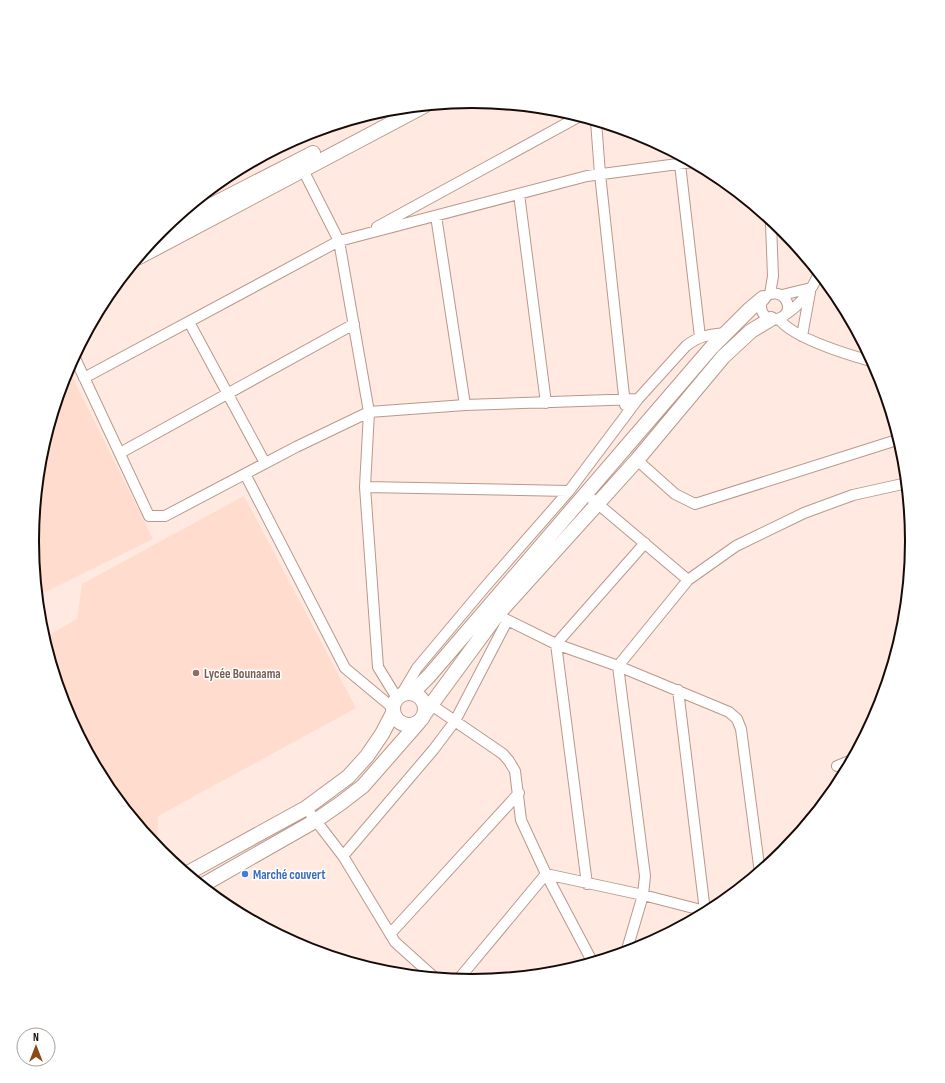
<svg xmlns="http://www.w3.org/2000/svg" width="945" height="1083" font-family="'Sofia Sans Condensed',sans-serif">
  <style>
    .built { fill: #ffdcce }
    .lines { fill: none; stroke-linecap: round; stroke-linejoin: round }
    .street-casing { stroke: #b9988b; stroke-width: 12 }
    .secondary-casing { stroke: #b9988b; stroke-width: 16 }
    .street { stroke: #fff; stroke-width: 10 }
    .secondary { stroke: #fff; stroke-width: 14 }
    .education-dot { fill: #8d6e63; stroke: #fff; stroke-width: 1.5 }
    .shop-dot { fill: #3f7fe0; stroke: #fff; stroke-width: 1.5 }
    .labels { text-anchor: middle; stroke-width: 3; stroke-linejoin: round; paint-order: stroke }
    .education-label { font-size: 13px; font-weight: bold; fill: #785e54; stroke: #fff; text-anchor: start }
    .shop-label { font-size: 13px; font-weight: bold; fill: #366cbe; stroke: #fff; text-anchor: start }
    .rim { fill: none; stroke: #160b06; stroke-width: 2 }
  </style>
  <rect width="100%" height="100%" fill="#ffe9e0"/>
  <path class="built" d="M68,368L153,539L37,596L32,541L41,455L66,373Z
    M244,496L356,708L158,816L157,848L106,786L65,710L44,638L77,619L82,584Z"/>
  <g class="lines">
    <defs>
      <path id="street" d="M596,121L600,174L625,405
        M300,164L339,241L369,412L365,487L378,667L397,698
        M680,164L700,337
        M519,194L546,403
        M436,216L465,405
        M770,218L771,224L773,276L770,294C752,302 764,326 780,318C795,312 787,290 770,294
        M377,227L580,116
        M782,295L811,288
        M786,314C801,304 812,290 819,273
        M779,319C794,339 849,355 874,362
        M189,322L265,463
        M802,336L810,292
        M74,356L149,516H165L296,447L369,412L465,405L638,399
        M84,378L339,241L587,176L693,162
        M120,453L354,324
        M637,460L675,494L695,504L900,439
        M245,474L345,668L393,708
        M365,487L569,491
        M585,493L688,580
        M493,611L497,615L556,644L618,666L729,712L737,719L741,729L760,873
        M678,690L705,911
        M401,695L417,668L485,587L569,491L638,399L686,346C700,335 709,335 726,333
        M430,704L503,754L509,761L515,771L521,820L546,874L593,963
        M837,766L854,759
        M306,808L343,856L395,942L435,978
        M343,856L434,749L455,721L507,621
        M587,884L556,644L645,543
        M390,934L519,793
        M626,953L643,895L645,876L618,666L688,580L736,546L804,513L853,495L907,483
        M457,981L546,874L643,895L709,912"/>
      <path id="secondary" d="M159,232L313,153
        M139,257L424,106
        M393 709a16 16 0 1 1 32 0a16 16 0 1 1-32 0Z
        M412,693L429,676L712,347L750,309L763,298
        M425,713L497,615L637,460L723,357L751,331L771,319
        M186,874L306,808L348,777L367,756L382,734L393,713
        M201,886L315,821L341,803L363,786L419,722"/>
    </defs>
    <use href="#street" class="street-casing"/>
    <use href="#secondary" class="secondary-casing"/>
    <use href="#street" class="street"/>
    <use href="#secondary" class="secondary"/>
  </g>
  <circle class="education-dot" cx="196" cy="673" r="4"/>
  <circle class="shop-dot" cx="245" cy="874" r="4"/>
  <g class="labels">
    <g class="education-label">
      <text x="204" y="678">Lycée Bounaama</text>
    </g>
    <g class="shop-label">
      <text x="253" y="879">Marché couvert</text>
    </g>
  </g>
  <path d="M0 0H945V1083H0ZM39 541a433 433 0 1 1 866 0a433 433 0 1 1-866 0Z" fill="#fff" fill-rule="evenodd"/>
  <path class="rim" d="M39 541a433 433 0 1 1 866 0a433 433 0 1 1-866 0Z"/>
  <g transform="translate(36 1047)"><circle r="19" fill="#ffffff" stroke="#a29d9b"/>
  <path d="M0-3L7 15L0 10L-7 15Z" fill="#8b4a14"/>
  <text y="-6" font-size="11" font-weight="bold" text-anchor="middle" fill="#160b06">N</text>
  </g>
</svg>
